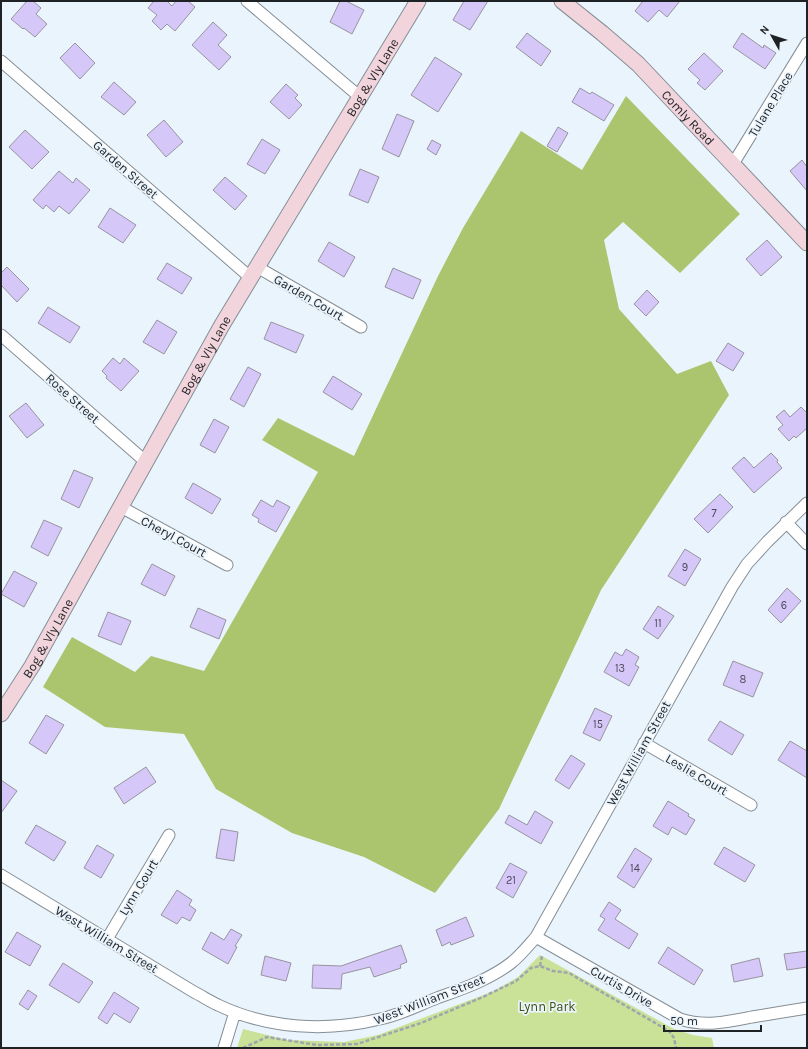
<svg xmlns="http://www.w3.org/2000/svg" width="808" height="1049" font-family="Karla,sans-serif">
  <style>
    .green { fill: #c9e297 }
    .forest { fill: #aac56e }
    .building { fill: #d6c7f9; stroke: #97949f }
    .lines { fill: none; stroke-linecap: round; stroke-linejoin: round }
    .street-casing { stroke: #858e95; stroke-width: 13 }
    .secondary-casing { stroke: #858e95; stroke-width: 17 }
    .path { stroke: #9fa6ac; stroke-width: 2.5; stroke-dasharray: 4 2; stroke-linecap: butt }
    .street { stroke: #fff; stroke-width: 11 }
    .secondary { stroke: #f2d4dc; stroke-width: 15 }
    .labels { text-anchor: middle; stroke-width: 3.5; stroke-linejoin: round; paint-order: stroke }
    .number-label { font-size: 11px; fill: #4d4b5a }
    .street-label { font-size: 13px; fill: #1f2225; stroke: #eaf4fc }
    .park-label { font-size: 13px; fill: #3f4f0f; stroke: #eaf4fc }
  </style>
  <rect width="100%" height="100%" fill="#eaf4fc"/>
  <path class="green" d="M540,955L674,1029L693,1035L712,1038L714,1048H237L243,1029L287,1040L344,1042L378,1035L494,991L518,977Z"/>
  <path class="forest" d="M626,96L740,214L680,273L623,222L604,240L619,309L677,374L711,361L729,395L601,590L499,809L435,893L364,857L292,833L216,789L184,734L105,727L43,687L72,637L135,672L151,656L204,671L318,472L262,440L278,418L354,456L438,276L463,228L521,131L582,170Z"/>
  <path class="building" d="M27,1H33L41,8L36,14L47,24L35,37L24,28L23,29L11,19Z
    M154,1H167L172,6L176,1H188L195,7L175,31L167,24L161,30L152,21L157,15L148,8Z
    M340,1H346L364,10L352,34L330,22Z
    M464,1H488L470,30L453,20Z
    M643,1H680L667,17L659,10L648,22L635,11Z
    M213,22L227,35L218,45L231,57L219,70L192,45Z
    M527,33L551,51L541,66L516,47Z
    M742,33L763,48L764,45L776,53L765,69L733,47Z
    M75,43L95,63L80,79L60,58Z
    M704,53L723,71L705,90L697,83L700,80L688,69Z
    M435,57L462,74L438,112L411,95Z
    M114,82L136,102L124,115L101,97Z
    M286,84L298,95L295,98L302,105L289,119L270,102Z
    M580,88L590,94L592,92L614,105L604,121L572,102Z
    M397,114L414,121L399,157L382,149Z
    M164,120L183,142L166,157L147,135Z
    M558,127L568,133L557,152L547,146Z
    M25,130L49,152L32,169L9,147Z
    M262,139L280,150L265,174L247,164Z
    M432,140L441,145L436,155L427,149Z
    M802,160L807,167V191L790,171Z
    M360,169L379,177L368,203L349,195Z
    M59,171L73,183L76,178L90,190L69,214L59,206L54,212L46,205L43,209L33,200Z
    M225,177L247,196L235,210L213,190Z
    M110,208L136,225L123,243L98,227Z
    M767,240L782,257L761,276L746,259Z
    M329,242L355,257L344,277L318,261Z
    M167,263L192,278L182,294L157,279Z
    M7,267L29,289L17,302L1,285V273Z
    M393,268L421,280L413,299L385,287Z
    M647,290L659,302L646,316L634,304Z
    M48,307L80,327L70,343L38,323Z
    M157,320L177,332L164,354L143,342Z
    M271,322L304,335L296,353L264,339Z
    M728,343L744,353L733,371L716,361Z
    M113,358L120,364L124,358L139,371L121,391L106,378L107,376L102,371Z
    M248,367L261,374L244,407L230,399Z
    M333,376L362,394L352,410L323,392Z
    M26,403L44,425L27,438L9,416Z
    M801,407L807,413V428L796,438L794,436L789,441L778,429L783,425L776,417L784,410L790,417Z
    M214,419L229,427L215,453L200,445Z
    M771,453L778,460L777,462L782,468L754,493L732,468L744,457L754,468Z
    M74,470L93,478L79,508L61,499Z
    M193,483L221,499L212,514L185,498Z
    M720,494L733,507L708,533L694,519Z
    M261,500L273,507L277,500L290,507L276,532L258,522L259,519L252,515Z
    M44,520L62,528L48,556L31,547Z
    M685,549L701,559L685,586L668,576Z
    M152,564L175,576L165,596L141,584Z
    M14,571L37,583L24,607L1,594Z
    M787,588L801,601L781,623L768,610Z
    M658,606L674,616L658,639L643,629Z
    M198,608L226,620L219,639L190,627Z
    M108,612L131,621L121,645L98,636Z
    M626,649L639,657L635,665L639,667L629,686L604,672L615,652L622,656Z
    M733,661L763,673L753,697L723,685Z
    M595,708L612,716L600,741L583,733Z
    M46,715L64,725L46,754L29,743Z
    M720,721L744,735L732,755L708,740Z
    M790,741L807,751V778L778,760Z
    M571,755L585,764L569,789L555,780Z
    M146,767L156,782L124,804L114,788Z
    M1,780L17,791L1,813Z
    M668,801L689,814L688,816L695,820L686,835L672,827L668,835L653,826Z
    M535,811L553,822L541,844L505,823L509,815L527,825Z
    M36,825L66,842L54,861L25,843Z
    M221,829L238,832L234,861L216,858Z
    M97,845L114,855L101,878L84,868Z
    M724,847L755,865L745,882L714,864Z
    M635,848L652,859L634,888L617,877Z
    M510,863L527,872L513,898L496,888Z
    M177,890L192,900L189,905L196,910L190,921L182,917L177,924L161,915Z
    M609,902L621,910L615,919L638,934L629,949L598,930L605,919L600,916Z
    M466,917L474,936L451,945L450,942L442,946L436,930Z
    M231,929L242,935L235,946L237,947L228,964L202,949L211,932L224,940Z
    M17,932L41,946L30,966L5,952Z
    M401,945L407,962L400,965L401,968L374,977L370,967L342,974L341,989L312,988L313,965L341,966Z
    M668,947L703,970L694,985L658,963Z
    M807,951V967L787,970L784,954Z
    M265,956L291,963L286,981L261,975Z
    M759,958L763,976L734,982L731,965Z
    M63,963L93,982L79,1003L49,985Z
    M28,990L37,996L28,1010L19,1004Z
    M114,992L139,1008L130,1023L114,1013L107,1024L98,1018Z"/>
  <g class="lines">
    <defs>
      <path id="street" d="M247,1L360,97
        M1,61L251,278
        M733,164L807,43
        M257,267L361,327
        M1,335L146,462
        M121,507L227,565
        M786,522L807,544
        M644,743L751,805
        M1,875L194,992C202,996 209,1001 218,1005C268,1029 327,1032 380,1019C400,1015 419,1005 437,998C462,989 489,980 511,963C520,956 528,946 536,937L732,587L747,564L767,542L807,503
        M536,937L680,1019C705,1027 727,1022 752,1017C771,1014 789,1011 807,1008
        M107,939L169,835
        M224,1048L235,1012"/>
      <g id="secondary">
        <path id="s1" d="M562,1L602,33L638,64L807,243"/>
        <path id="s2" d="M1,714L32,666L222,325L418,1"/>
      </g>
    </defs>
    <use href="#street" class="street-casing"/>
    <use href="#secondary" class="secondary-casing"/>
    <path class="path" d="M540,966L542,956
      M243,1048L267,1037L317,1045L357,1044L421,1023L483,997L516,981L531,968L540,966L553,971L569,973L669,1031L674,1038L676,1048"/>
    <use href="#street" class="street"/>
    <use href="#secondary" class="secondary"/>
  </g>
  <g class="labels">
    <g class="number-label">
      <text x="714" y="517">7</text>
      <text x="685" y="571">9</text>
      <text x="784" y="609">6</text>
      <text x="658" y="627">11</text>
      <text x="620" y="672">13</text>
      <text x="743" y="683">8</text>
      <text x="598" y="728">15</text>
      <text x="635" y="872">14</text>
      <text x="511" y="884">21</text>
    </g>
    <g class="street-label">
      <text dy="5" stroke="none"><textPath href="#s2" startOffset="737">Bog &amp; Vly Lane</textPath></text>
      <text transform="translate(770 104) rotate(-59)" y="5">Tulane Place</text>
      <text dy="5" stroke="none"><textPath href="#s1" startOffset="172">Comly Road</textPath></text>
      <text transform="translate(126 169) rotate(41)" y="5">Garden Street</text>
      <text transform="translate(309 297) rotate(30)" y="5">Garden Court</text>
      <text dy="5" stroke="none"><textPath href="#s2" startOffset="413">Bog &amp; Vly Lane</textPath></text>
      <text transform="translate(73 398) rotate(42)" y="5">Rose Street</text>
      <text transform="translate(174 536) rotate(28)" y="5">Cheryl Court</text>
      <text dy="5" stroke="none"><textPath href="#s2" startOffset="89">Bog &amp; Vly Lane</textPath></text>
      <text transform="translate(638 753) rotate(-61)" y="5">West William Street</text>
      <text transform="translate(697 774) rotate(30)" y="5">Leslie Court</text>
      <text transform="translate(138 887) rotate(-59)" y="5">Lynn Court</text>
      <text transform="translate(107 939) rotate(31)" y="5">West William Street</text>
      <text transform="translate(622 986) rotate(30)" y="5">Curtis Drive</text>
      <text transform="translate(429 999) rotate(-21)" y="5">West William Street</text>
    </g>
    <g class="park-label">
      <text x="547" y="1011">Lynn Park</text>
    </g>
  </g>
  <rect width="808" height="1049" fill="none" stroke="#1f2225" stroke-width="4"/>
  <g transform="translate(772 36) rotate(309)" stroke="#eaf4fc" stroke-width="3" paint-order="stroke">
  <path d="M0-3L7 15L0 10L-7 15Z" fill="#1f2225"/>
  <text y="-6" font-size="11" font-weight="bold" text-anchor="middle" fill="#1f2225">N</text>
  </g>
  <path d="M664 1025v6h97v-6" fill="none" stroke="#1f2225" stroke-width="2"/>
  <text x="670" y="1025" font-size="12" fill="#1f2225" stroke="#eaf4fc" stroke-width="3" paint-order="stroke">50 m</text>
</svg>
